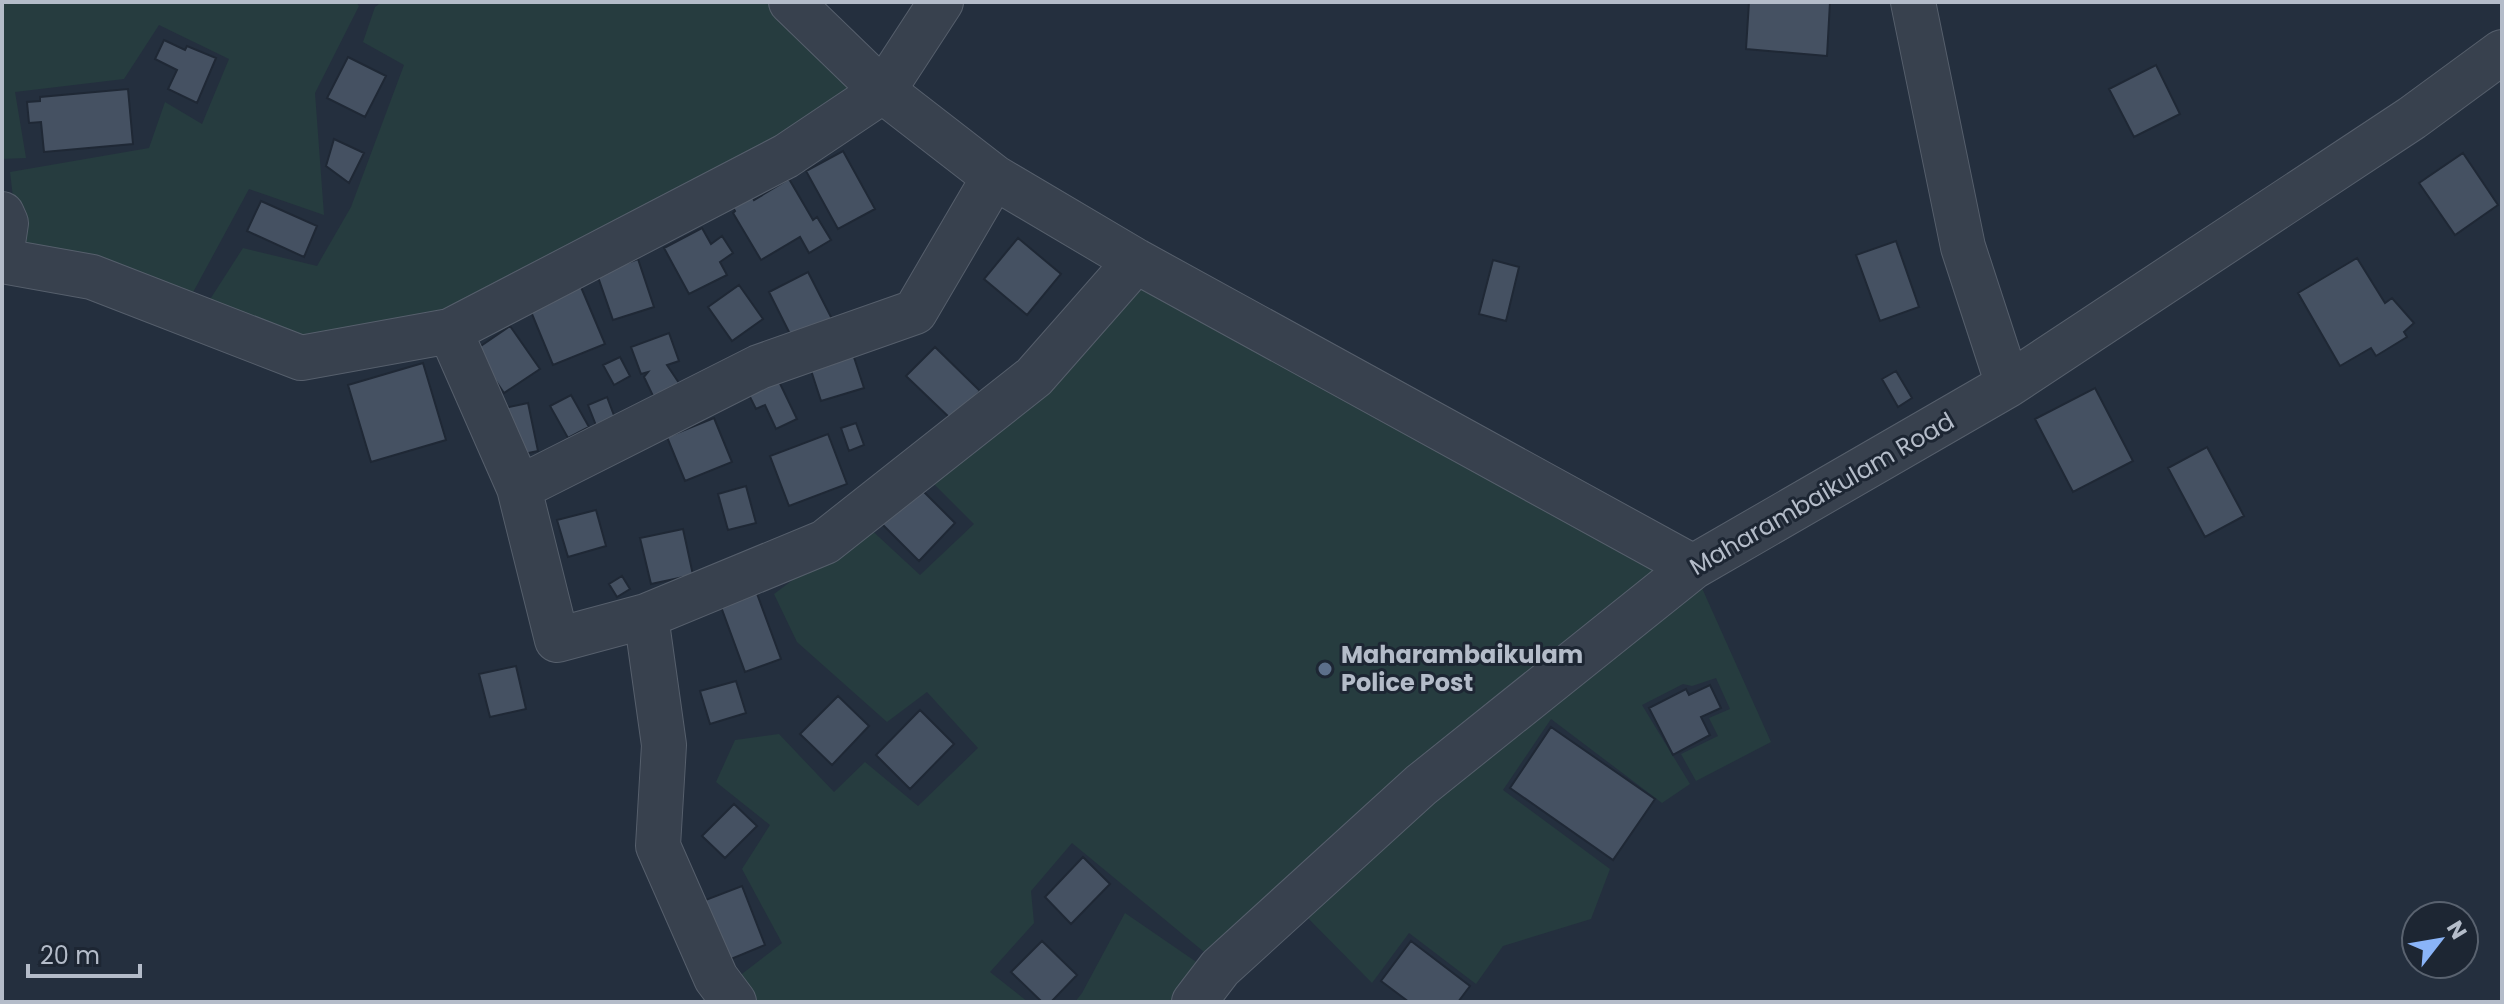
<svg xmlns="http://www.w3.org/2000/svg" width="2504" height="1004" font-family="Poppins,sans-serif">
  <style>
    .green { fill: #263c3f }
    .building { fill: #455162; stroke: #1f2835; stroke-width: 2 }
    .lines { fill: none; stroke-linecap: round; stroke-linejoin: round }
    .minor-casing { stroke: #565f6c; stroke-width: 46 }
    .minor { stroke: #38414e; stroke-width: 44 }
    .service-dot { fill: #5c6f8a; stroke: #1d2633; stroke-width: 3 }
    .labels { text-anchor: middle; stroke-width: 6; stroke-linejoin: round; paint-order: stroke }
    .street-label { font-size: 24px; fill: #b4bcc9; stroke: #1d2633 }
    .poi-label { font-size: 24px; font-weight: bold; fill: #b4bcc9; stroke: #1d2633; text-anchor: start }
  </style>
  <rect width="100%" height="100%" fill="#242f3e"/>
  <path class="green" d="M2,2H356L359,6L315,93L324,215L249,189L191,296L13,257L16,223L10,172L149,148L165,102L202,124L229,59L159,25L124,79L15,92L26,158L2,159Z
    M382,2H769L780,10L858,92L447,320L307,342L209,301L243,248L317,266L351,207L404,65L363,42L375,7Z
    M1137,273L1678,569L1215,961L1072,843L1031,891L1034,923L990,972L1028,1002H750L734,980L782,943L742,869L770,825L716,782L735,740L779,734L834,792L865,762L918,806L978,748L927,692L887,722L797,642L774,594L866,525L920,575L974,524L928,478Z
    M1697,577L1771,742L1696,781L1681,754L1718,736L1709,718L1730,709L1716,678L1692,686L1683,684L1642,705L1690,784L1662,803L1551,719L1503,790L1610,869L1591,919L1503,946L1476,984L1409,933L1372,983L1298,908Z
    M1125,913L1208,970L1182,1002H1075L1082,993Z"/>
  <path class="building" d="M1749,2H1830L1827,56L1746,49Z
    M164,40L185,50L187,46L216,58L197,103L168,89L177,70L155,59Z
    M348,57L386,76L365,117L327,98Z
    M2156,65L2180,114L2134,137L2109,89Z
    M128,89L133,144L44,152L41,122L29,123L27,102L40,101V97Z
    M334,139L364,153L349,183L326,166Z
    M843,151L875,209L838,229L806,171Z
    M2463,153L2498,205L2455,235L2419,183Z
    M789,179L813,220L817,217L831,240L809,253L800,237L761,260L733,213L735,211L730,202L749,191L754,200Z
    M261,201L317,226L304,257L247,231Z
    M702,228L711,244L722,236L733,253L720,262L727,275L689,294L664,248Z
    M1018,238L1061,274L1027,315L984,279Z
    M1896,241L1919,307L1880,321L1856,255Z
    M2357,258L2385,303L2392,298L2414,323L2404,332L2407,337L2376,356L2371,348L2340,366L2298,293Z
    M638,259L654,307L613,320L597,274Z
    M1493,260L1519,267L1506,321L1479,314Z
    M808,272L832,319L792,338L769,292Z
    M578,280L605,344L553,365L527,302Z
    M739,285L763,319L732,341L708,307Z
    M510,326L540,369L504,393L475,350Z
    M669,333L679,361L667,365L681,386L654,398L644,377L648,372L641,374L631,347Z
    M850,345L864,388L821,401L807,358Z
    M935,347L980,391L952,420L906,376Z
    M620,357L630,376L614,385L603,365Z
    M423,363L446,440L371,462L348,385Z
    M773,369L797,419L776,429L765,405L756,409L743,383Z
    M1896,371L1912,398L1898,407L1882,379Z
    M2095,388L2133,461L2073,492L2035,419Z
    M571,395L589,427L568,438L550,406Z
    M607,397L618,426L599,433L588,405Z
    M528,403L538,451L514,456L504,408Z
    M714,418L732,462L685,481L667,437Z
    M856,423L864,445L849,451L841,428Z
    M828,434L847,484L789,506L770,456Z
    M2207,447L2244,516L2205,537L2168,468Z
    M916,484L955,523L919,561L879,521Z
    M746,486L756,523L728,530L718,494Z
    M596,510L606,546L568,557L557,520Z
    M683,529L693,575L651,584L640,538Z
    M622,576L630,589L617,597L609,584Z
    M756,591L781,659L745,672L720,604Z
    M516,666L526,709L490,717L479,674Z
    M736,681L746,713L710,724L700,691Z
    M1710,685L1721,708L1701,717L1710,735L1673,755L1649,708L1686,689L1689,695Z
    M838,696L869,726L832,765L800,734Z
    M920,710L954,744L910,789L876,755Z
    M1551,727L1655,799L1613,860L1510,788Z
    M734,804L757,826L725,858L702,836Z
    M1083,857L1110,884L1071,924L1045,897Z
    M742,886L765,945L719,964L695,904Z
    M1042,941L1077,975L1051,1002H1042L1011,972Z
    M1411,941L1470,986L1458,1002H1409L1381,981Z"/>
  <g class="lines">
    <defs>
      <path id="minor" d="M791,2L883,91L941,2
        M1913,2L1963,247L2008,385
        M2,214L6,223L2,250
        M2,261L92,277L301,358L450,331L786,156L883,91L994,177L1136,261L1693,567
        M450,331L519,488L557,640L646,616L825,542L1034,377L1136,261
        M519,488L759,367L915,312L994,177
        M646,616L664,745L658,846L716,978L734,1002
        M1194,1002L1220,968L1421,785L1693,567L2008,385L2412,118L2502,52"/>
    </defs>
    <use href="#minor" class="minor-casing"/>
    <use href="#minor" class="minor"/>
  </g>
  <circle class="service-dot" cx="1325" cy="669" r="8"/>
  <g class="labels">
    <g class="street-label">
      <text transform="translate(1822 494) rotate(-30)" y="8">Maharambaikulam Road</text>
    </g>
    <g class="poi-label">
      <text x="1341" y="663">Maharambaikulam<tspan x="1341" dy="28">Police Post</tspan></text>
    </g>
  </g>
  <rect width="2504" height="1004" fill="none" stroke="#b4bcc9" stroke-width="8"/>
  <g transform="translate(2440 940) rotate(59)"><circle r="38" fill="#1d2633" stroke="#59626f" stroke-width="2"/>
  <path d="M0-6L14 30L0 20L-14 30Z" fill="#8ab4f8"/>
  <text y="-12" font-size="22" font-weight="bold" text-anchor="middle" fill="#b4bcc9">N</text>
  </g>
  <path d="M28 964v12h112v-12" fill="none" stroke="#b4bcc9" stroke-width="4"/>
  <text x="40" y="964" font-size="24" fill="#b4bcc9" stroke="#1d2633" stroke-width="6" paint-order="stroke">20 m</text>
</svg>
